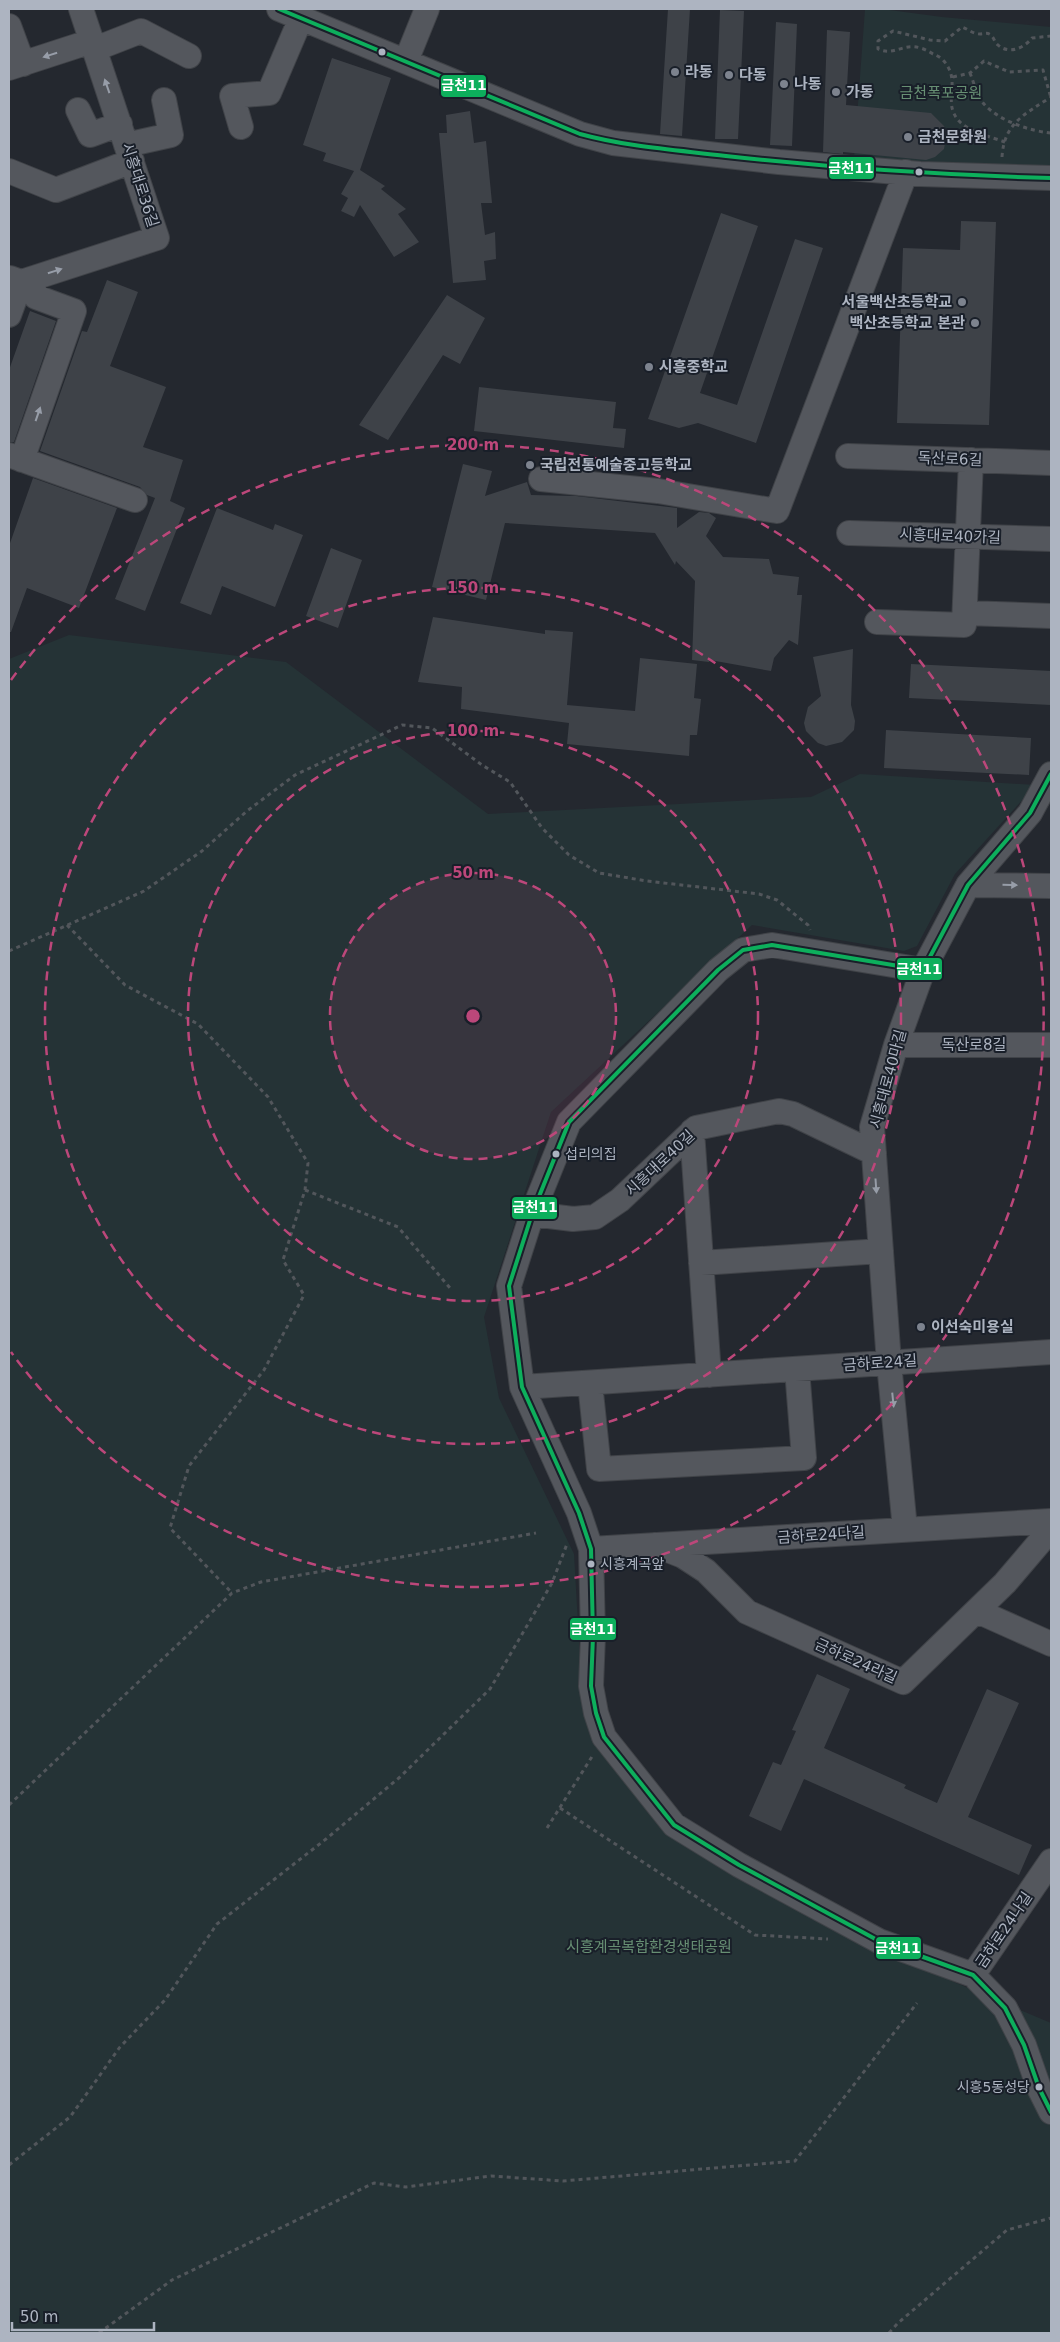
<svg xmlns="http://www.w3.org/2000/svg" width="1060" height="2342" font-family="'DejaVu Sans','Noto Sans KR',sans-serif">
  <style>
    .green { fill: #253336 }
    .building { fill: #3e4248 }
    .lines { fill: none; stroke-linecap: round; stroke-linejoin: round }
    .minor-casing { stroke: #404348; stroke-width: 26 }
    .path { stroke: #52565b; stroke-width: 3; stroke-dasharray: 4 4; stroke-linecap: butt }
    .minor { stroke: #54575d; stroke-width: 24 }
    .bus-1-casing { stroke: #191f29; stroke-width: 8 }
    .bus-1 { stroke: #0daf5c; stroke-width: 4 }
    .oneway { fill: #979da8 }
    .ring { fill: none; stroke: #bc477a; stroke-width: 2.5; stroke-dasharray: 9 6 }
    .bus-dot { fill: #adb4c1; stroke: #191f29; stroke-width: 2 }
    .poi-dot { fill: #7d838e; stroke: #191f29; stroke-width: 2 }
    .labels { text-anchor: middle; stroke-width: 4; stroke-linejoin: round; paint-order: stroke }
    .bus-label { font-size: 14px; fill: #adb4c1; stroke: #191f29; text-anchor: start }
    .poi-label { font-size: 15px; font-weight: bold; fill: #adb4c1; stroke: #191f29; text-anchor: start }
    .park-label { font-size: 15px; fill: #678f73; stroke: #191f29 }
    .street-label { font-size: 15px; fill: #adb4c1; stroke: #191f29 }
    .centre { fill: #bc477a; stroke: #191f29; stroke-width: 2.5 }
    .ring-label { font-size: 15px; text-anchor: middle; font-weight: bold; fill: #bc477a; stroke: #191f29; stroke-width: 4; stroke-linejoin: round; paint-order: stroke }
    .line-badge { stroke: #191f29; stroke-width: 2 }
    .badge-label { font-size: 14px; text-anchor: middle; font-weight: bold; fill: #fff }
  </style>
  <rect width="100%" height="100%" fill="#24282f"/>
  <path class="green" d="M865,9H882L942,17L1051,27V172L854,158Z
    M69,635L286,662L488,814L811,797L860,774L1036,785L955,874L917,946L904,951L752,925L551,1112L484,1317L499,1398L574,1554L582,1695L669,1836L871,1947L1051,2023V2333H9V659Z"/>
  <path class="building" d="M668,9H690L682,136L660,134Z
    M720,10L744,11L738,139H715Z
    M776,22L797,24L792,146L770,145Z
    M827,30L850,32L846,105L931,113L944,126L947,132L944,149L935,157L926,160L843,152V154L823,152Z
    M332,58L391,78L360,170L385,186L381,189L406,209L398,214L419,242L394,257L360,205L354,217L341,211L348,198L341,194L354,171L323,161L326,153L303,145Z
    M470,111L474,143L486,141L492,203H481L485,235L495,232L496,259L484,261L486,280L453,283L439,133H447L446,115Z
    M721,213L758,226L700,393L737,405L795,239L823,248L756,443L698,423L679,428L648,419Z
    M961,221L996,222L989,425L897,423L903,248L960,250Z
    M107,280L138,292L110,366L166,387L143,447L183,460L170,501L185,508L145,611L115,599L155,498L147,495L140,487L40,451L82,331L87,332Z
    M447,295L485,318L460,364L443,355L388,440L359,425Z
    M30,311L56,321L14,442H9V370Z
    M479,387L616,402L613,428L626,429L624,448L474,431Z
    M463,464L492,471L485,496L527,482L531,495L576,496L677,508V528L699,512L709,513L716,518L706,536L723,557L769,559L773,574L799,577L797,595H802L798,645L789,640L774,658L771,671L710,660L709,662L692,660L695,581L676,561L675,565L655,533L505,523L486,600L432,587Z
    M33,478L117,508L79,608L27,588L11,632H9V546Z
    M217,508L273,530L275,524L303,535L275,607L222,586L211,615L180,603Z
    M331,548L362,560L338,628L306,616Z
    M433,617L545,634V630L573,632L567,705L635,711L640,658L697,664L694,698L701,699L697,735H690L689,756L567,744L569,723L461,709L462,687L418,682Z
    M853,649L851,705L855,721L854,730L842,742L826,746L818,743L806,731L804,723L808,707L821,696L813,657Z
    M911,664L1051,671V705L909,698Z
    M886,730L1031,738L1029,775L884,768Z
    M817,1674L850,1689L824,1748L906,1785L904,1788L937,1803L987,1689L1019,1703L968,1817L1032,1845L1019,1875L804,1779L781,1831L749,1816L773,1762L781,1765L796,1731L792,1730Z"/>
  <g class="lines">
    <defs>
      <path id="minor" d="M279,9L580,134L613,143L779,162L920,174L1051,178
        M9,26L23,64
        M95,49L141,31L189,56
        M406,61L427,9
        M9,68L92,41
        M78,110L90,135L120,124
        M241,127L232,96L269,93L301,18
        M126,145L171,135L164,100
        M9,171L56,190L132,161
        M9,286L157,238L81,9
        M9,315L21,282L10,278
        M9,455L135,500
        M848,456L1051,463
        M22,460L74,311L36,297L31,279
        M541,479L658,491L777,511L906,172
        M849,533L1051,539
        M965,613L1051,616
        M877,622L964,625L971,460
        M1051,774L1030,813L968,885L923,970L772,945L743,950L718,970L569,1122L532,1214L509,1286L522,1387L579,1513L591,1549L593,1636L591,1686L596,1713L604,1737L674,1825L739,1865L879,1941L973,1975L1005,2008L1024,2045L1039,2088L1051,2112
        M968,885L1051,886
        M896,1045H1051
        M692,1131L709,1375
        M532,1214L573,1219L595,1217L620,1200L696,1128L779,1111L793,1114L874,1153
        M701,1263L881,1251
        M590,1383L599,1469L804,1458L797,1369
        M522,1387L1051,1352
        M905,1529L889,1363L872,1127L896,1045L923,970
        M655,1545L683,1556L706,1571L747,1612L903,1682L1005,1583L1051,1529
        M591,1549L1051,1521
        M977,1611L1051,1644
        M973,1975L1051,1861"/>
    </defs>
    <use href="#minor" class="minor-casing"/>
    <path class="path" d="M970,73C974,83 977,96 984,104C999,121 1030,131 1051,133
      M953,77L970,73L984,61L1009,72L1043,70L1051,98
      M1005,142C991,137 969,132 959,121C941,101 963,82 943,60C940,57 936,55 933,54C905,36 898,58 878,49V41L893,31L930,40L945,41L962,27C968,29 973,34 980,34C984,34 987,32 991,35C994,38 995,43 998,45C1009,55 1024,48 1032,38L1051,36
      M1002,157C1004,123 1025,114 1051,97
      M67,925L125,985L198,1024L268,1097L308,1163L305,1190L283,1260L304,1295L264,1370L189,1466L170,1528L232,1593
      M9,951L144,891L202,851L247,811L295,775L402,725L432,728L482,765L510,782L542,828L569,855L599,873L647,881L759,894L777,900L808,925L810,930
      M305,1190L398,1227L450,1288
      M9,1805L232,1593L261,1582L536,1533
      M560,1808L755,1935L828,1939
      M547,1828L593,1755
      M9,2165L70,2117L120,2047L165,2000L217,1924L326,1839L400,1777L490,1689L552,1583L567,1544
      M99,2333L172,2280L374,2183L406,2187L491,2176L563,2181L795,2161L917,2003
      M889,2333L898,2323L1007,2230L1051,2218"/>
    <use href="#minor" class="minor"/>
    <defs>
      <path id="bus-1" d="M279,9L580,134C628,147 677,150 726,156C834,168 942,175 1051,178
        M1051,774L1030,813L968,885L923,970L772,945L743,950L718,970L569,1122L532,1214L509,1286L522,1387L579,1513L591,1549L593,1636L591,1686L596,1713L604,1737L674,1825L739,1865L879,1941L973,1975L1005,2008L1024,2045L1039,2088L1051,2112"/>
    </defs>
    <use href="#bus-1" class="bus-1-casing"/>
    <use href="#bus-1" class="bus-1"/>
  </g>
  <defs><path id="oneway-solid" d="M-6-.8H1V-3.2L6.5 0L1 3.2V.8H-6Z" transform="scale(1.25)"/></defs>
  <g class="oneway">
    <use href="#oneway-solid" transform="translate(50 55) rotate(162)"/>
    <use href="#oneway-solid" transform="translate(107 86) rotate(-109)"/>
    <use href="#oneway-solid" transform="translate(55 271) rotate(-18)"/>
    <use href="#oneway-solid" transform="translate(38 414) rotate(-71)"/>
    <use href="#oneway-solid" transform="translate(1010 885) rotate(1)"/>
    <use href="#oneway-solid" transform="translate(876 1186) rotate(86)"/>
    <use href="#oneway-solid" transform="translate(893 1400) rotate(84)"/>
  </g>
  <circle cx="473" cy="1016" r="143" fill="#bc477a" fill-opacity=".12"/>
  <g class="ring">
    <circle cx="473" cy="1016" r="143"/>
    <circle cx="473" cy="1016" r="285"/>
    <circle cx="473" cy="1016" r="428"/>
    <path d="M11 680A571 571 0 1 1 11 1352"/>
  </g>
  <g class="bus-dot">
    <circle cx="382" cy="52" r="4.5"/>
    <circle cx="919" cy="172" r="4.5"/>
    <circle cx="556" cy="1154" r="4.5"/>
    <circle cx="591" cy="1564" r="4.5"/>
    <circle cx="1039" cy="2087" r="4.5"/>
  </g>
  <g class="poi-dot">
    <circle cx="675" cy="72" r="5"/>
    <circle cx="729" cy="75" r="5"/>
    <circle cx="784" cy="84" r="5"/>
    <circle cx="836" cy="92" r="5"/>
    <circle cx="908" cy="137" r="5"/>
    <circle cx="962" cy="302" r="5"/>
    <circle cx="975" cy="323" r="5"/>
    <circle cx="649" cy="367" r="5"/>
    <circle cx="530" cy="465" r="5"/>
    <circle cx="921" cy="1327" r="5"/>
  </g>
  <g class="labels">
    <g class="bus-label">
      <text x="565" y="1159">섭리의집</text>
      <text x="600" y="1569">시흥계곡앞</text>
      <text x="1030" y="2092" text-anchor="end">시흥5동성당</text>
    </g>
    <g class="poi-label">
      <text x="685" y="77">라동</text>
      <text x="739" y="80">다동</text>
      <text x="794" y="89">나동</text>
      <text x="846" y="97">가동</text>
      <text x="918" y="142">금천문화원</text>
      <text x="952" y="307" text-anchor="end">서울백산초등학교</text>
      <text x="965" y="328" text-anchor="end">백산초등학교 본관</text>
      <text x="659" y="372">시흥중학교</text>
      <text x="540" y="470">국립전통예술중고등학교</text>
      <text x="931" y="1332">이선숙미용실</text>
    </g>
    <g class="park-label">
      <text x="941" y="98">금천폭포공원</text>
      <text x="649" y="1952">시흥계곡복합환경생태공원</text>
    </g>
    <g class="street-label">
      <text transform="translate(140 185) rotate(72)" y="5">시흥대로36길</text>
      <text transform="translate(950 459) rotate(2)" y="5">독산로6길</text>
      <text transform="translate(950 536) rotate(2)" y="5">시흥대로40가길</text>
      <text x="974" y="1050">독산로8길</text>
      <text transform="translate(888 1079) rotate(-75)" y="5">시흥대로40마길</text>
      <text transform="translate(660 1163) rotate(-43)" y="5">시흥대로40길</text>
      <text transform="translate(880 1363) rotate(-4)" y="5">금하로24길</text>
      <text transform="translate(821 1535) rotate(-4)" y="5">금하로24다길</text>
      <text transform="translate(856 1661) rotate(24)" y="5">금하로24라길</text>
      <text transform="translate(1004 1930) rotate(-56)" y="5">금하로24나길</text>
    </g>
  </g>
  <circle cx="473" cy="1016" r="8" class="centre"/>
  <g class="ring-label">
    <text x="473" y="450">200 m</text>
    <text x="473" y="593">150 m</text>
    <text x="473" y="736">100 m</text>
    <text x="473" y="878">50 m</text>
  </g>
  <g class="line-badge">
    <rect x="440" y="74" width="47" height="24" rx="5" fill="#0daf5c"/>
    <rect x="828" y="156" width="47" height="24" rx="5" fill="#0daf5c"/>
    <rect x="896" y="957" width="47" height="24" rx="5" fill="#0daf5c"/>
    <rect x="511" y="1196" width="47" height="24" rx="5" fill="#0daf5c"/>
    <rect x="569" y="1617" width="48" height="24" rx="5" fill="#0daf5c"/>
    <rect x="875" y="1936" width="47" height="24" rx="5" fill="#0daf5c"/>
  </g>
  <g class="badge-label">
    <text x="464" y="90">금천11</text>
    <text x="851" y="173">금천11</text>
    <text x="919" y="974">금천11</text>
    <text x="535" y="1212">금천11</text>
    <text x="593" y="1634">금천11</text>
    <text x="898" y="1953">금천11</text>
  </g>
  <rect width="1060" height="2342" fill="none" stroke="#adb4c1" stroke-width="20"/>
  <path d="M12 2322v8h142v-8" fill="none" stroke="#adb4c1" stroke-width="2.5"/>
  <text x="20" y="2322" font-size="15" fill="#adb4c1" stroke="#191f29" stroke-width="4" paint-order="stroke">50 m</text>
</svg>
